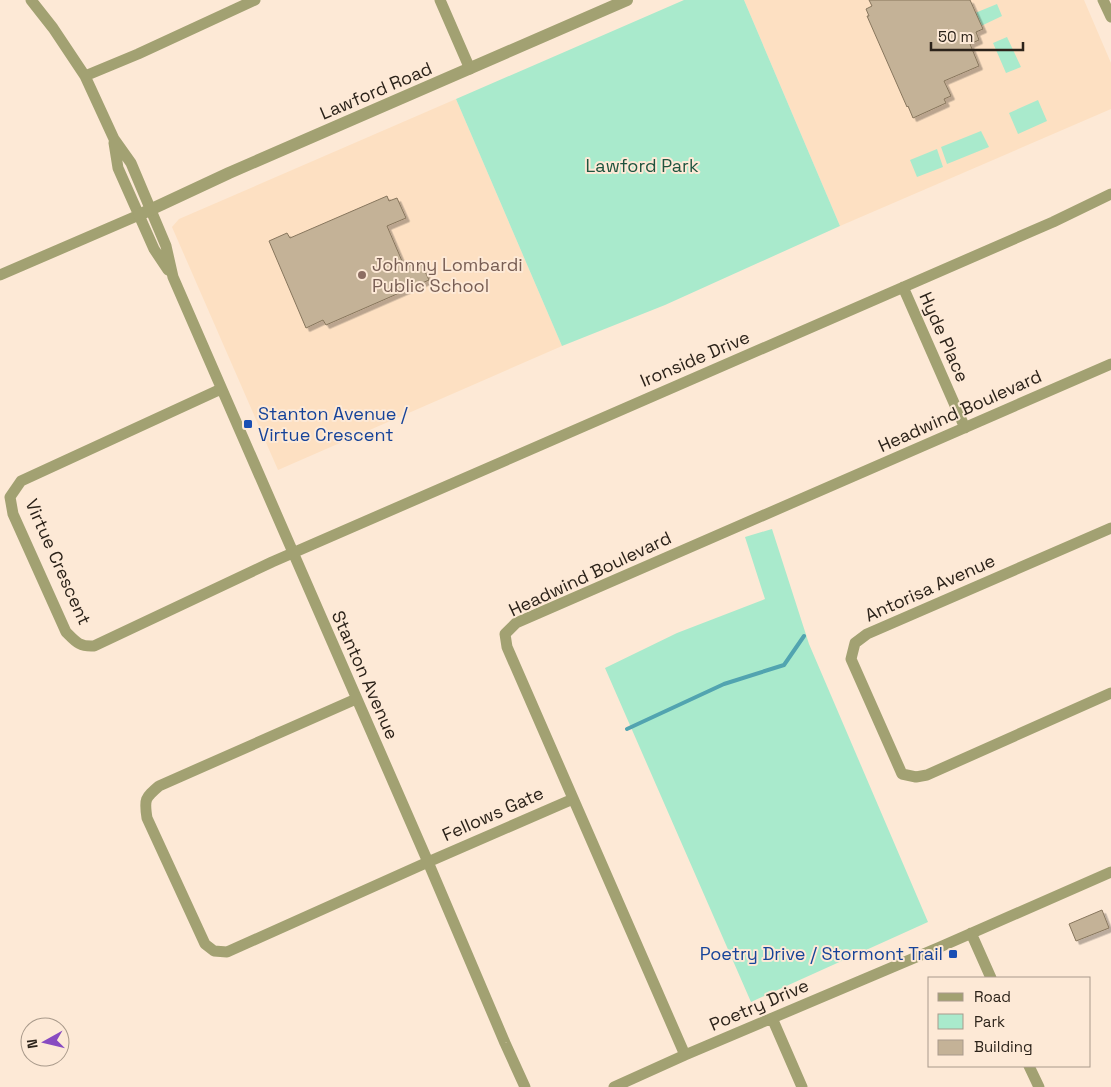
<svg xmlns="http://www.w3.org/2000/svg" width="1111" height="1087" font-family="'Space Grotesk',sans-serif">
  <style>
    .built { fill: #fde0c2 }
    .green { fill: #a9eacc }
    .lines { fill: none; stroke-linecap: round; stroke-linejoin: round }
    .stream { stroke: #52a4b0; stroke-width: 4 }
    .building { fill: #c4b297; stroke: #87765d; filter: url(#shadow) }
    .minor { stroke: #a2a172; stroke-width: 11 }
    .tertiary { stroke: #a2a172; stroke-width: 12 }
    .education-dot { fill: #8d6e63; stroke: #fde9d6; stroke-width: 2 }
    .transit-dot { fill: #1a4fb4; stroke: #fde9d6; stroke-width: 2 }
    .labels { text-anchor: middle; stroke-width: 4; stroke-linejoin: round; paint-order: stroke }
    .street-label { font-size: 18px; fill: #2c231a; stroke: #fde9d6 }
    .park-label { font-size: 18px; fill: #1f543f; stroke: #fde9d6 }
    .education-label { font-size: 18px; fill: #785e54; stroke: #fde9d6; text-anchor: start }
    .transit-label { font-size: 18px; fill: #164399; stroke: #fde9d6; text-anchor: start }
  </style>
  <defs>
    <filter id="shadow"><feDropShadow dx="3.5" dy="3.5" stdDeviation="0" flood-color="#0004"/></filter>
  </defs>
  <rect width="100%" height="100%" fill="#fde9d6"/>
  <path class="built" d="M744,0H1084L1111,63V109L840,226Z
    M456,99L562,346L278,470L172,227L179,219Z"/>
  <path class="green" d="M684,0H744L840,226L665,305L562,346L456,99Z
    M997,4L1002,16L981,26L975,13Z
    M1007,37L1021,67L1006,73L993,43Z
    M1038,100L1047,121L1018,134L1009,113Z
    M981,131L989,147L947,164L941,147Z
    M937,149L943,167L917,177L910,160Z
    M772,529L809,644L928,922L751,1002L605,668L677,633L765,599L745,537Z"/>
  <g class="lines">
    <path class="stream" d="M627,729L724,684L784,665L804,636"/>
  </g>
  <path class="building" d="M869,0H970L983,29L976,32L979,40L970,44L979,66L944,81L951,96L944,99L946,103L913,118L908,106L907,107L867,16H869L866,9L872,6Z
    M387,196L389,201L397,198L406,218L387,226L405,268L420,261L429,280L326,325L323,320L306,328L269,241L287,233L290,238Z
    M1102,910L1109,928L1076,941L1069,924Z"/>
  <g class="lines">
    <path class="minor" d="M31,0L53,28L85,76L114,139L131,163L166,246L173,277L428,862L505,1043L525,1087
      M440,0L470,69
      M1103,0L1111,17
      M85,76L138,54L255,0
      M114,143L118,168L154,249L168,270
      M0,275L139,215
      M903,287L965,428
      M221,389L21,481L10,497L13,514L66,632C75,641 79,647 94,646L272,562L1053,222L1111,194
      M1111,528L867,634L855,643L851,659L902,774L916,777L927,775L1111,693
      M356,699L159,786C145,798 144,799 147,818L205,944L214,951L227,952L428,862L573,799
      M971,933L991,978
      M772,1018L802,1087
      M685,1055L507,647L505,634L516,623L1111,364
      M1029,1066L1039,1087
      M614,1087L685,1055L940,947L1111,872"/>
    <path class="tertiary" d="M139,215L229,173L627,0"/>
  </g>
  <circle class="education-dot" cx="362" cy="275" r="5"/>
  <g class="transit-dot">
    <rect x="243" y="419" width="10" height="10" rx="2.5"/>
    <rect x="948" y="949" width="10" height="10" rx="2.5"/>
  </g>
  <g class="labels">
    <g class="street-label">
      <text transform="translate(376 91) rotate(-23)" y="6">Lawford Road</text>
      <text transform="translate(944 337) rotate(66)" y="6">Hyde Place</text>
      <text transform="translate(695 359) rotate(-23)" y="6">Ironside Drive</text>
      <text transform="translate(960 411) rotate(-24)" y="6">Headwind Boulevard</text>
      <text transform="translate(58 562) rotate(66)" y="6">Virtue Crescent</text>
      <text transform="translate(590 574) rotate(-25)" y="6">Headwind Boulevard</text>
      <text transform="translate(930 588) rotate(-24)" y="6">Antorisa Avenue</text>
      <text transform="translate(365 675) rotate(66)" y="6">Stanton Avenue</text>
      <text transform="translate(493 814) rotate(-24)" y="6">Fellows Gate</text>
      <text transform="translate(759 1005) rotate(-23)" y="6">Poetry Drive</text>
    </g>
    <g class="park-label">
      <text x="642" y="172">Lawford Park</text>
    </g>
    <g class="education-label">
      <text x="372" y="271">Johnny Lombardi<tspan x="372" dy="21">Public School</tspan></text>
    </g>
    <g class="transit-label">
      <text x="258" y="420">Stanton Avenue /<tspan x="258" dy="21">Virtue Crescent</tspan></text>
      <text x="943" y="960" text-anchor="end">Poetry Drive / Stormont Trail</text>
    </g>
  </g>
  <rect x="928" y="977" width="162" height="90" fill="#fde9d6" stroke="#a99a8b"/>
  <rect x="938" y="993" width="25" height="8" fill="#a2a172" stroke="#a99a8b"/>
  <text x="974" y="1002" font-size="15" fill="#2c231a">Road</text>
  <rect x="938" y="1014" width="25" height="15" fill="#a9eacc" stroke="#a99a8b"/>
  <text x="974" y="1027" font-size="15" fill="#2c231a">Park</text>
  <rect x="938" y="1040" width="25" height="15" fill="#c4b297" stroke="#a99a8b"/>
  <text x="974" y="1052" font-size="15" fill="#2c231a">Building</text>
  <g transform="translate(45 1042) rotate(262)"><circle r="24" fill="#fde9d6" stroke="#a99a8b"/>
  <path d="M0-4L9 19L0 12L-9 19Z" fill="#884bc1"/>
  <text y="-8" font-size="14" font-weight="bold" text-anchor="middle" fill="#2c231a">N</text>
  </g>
  <path d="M931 42v8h92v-8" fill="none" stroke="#2c231a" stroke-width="2.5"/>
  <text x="938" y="42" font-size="15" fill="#2c231a" stroke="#fde9d6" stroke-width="4" paint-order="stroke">50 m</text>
</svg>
